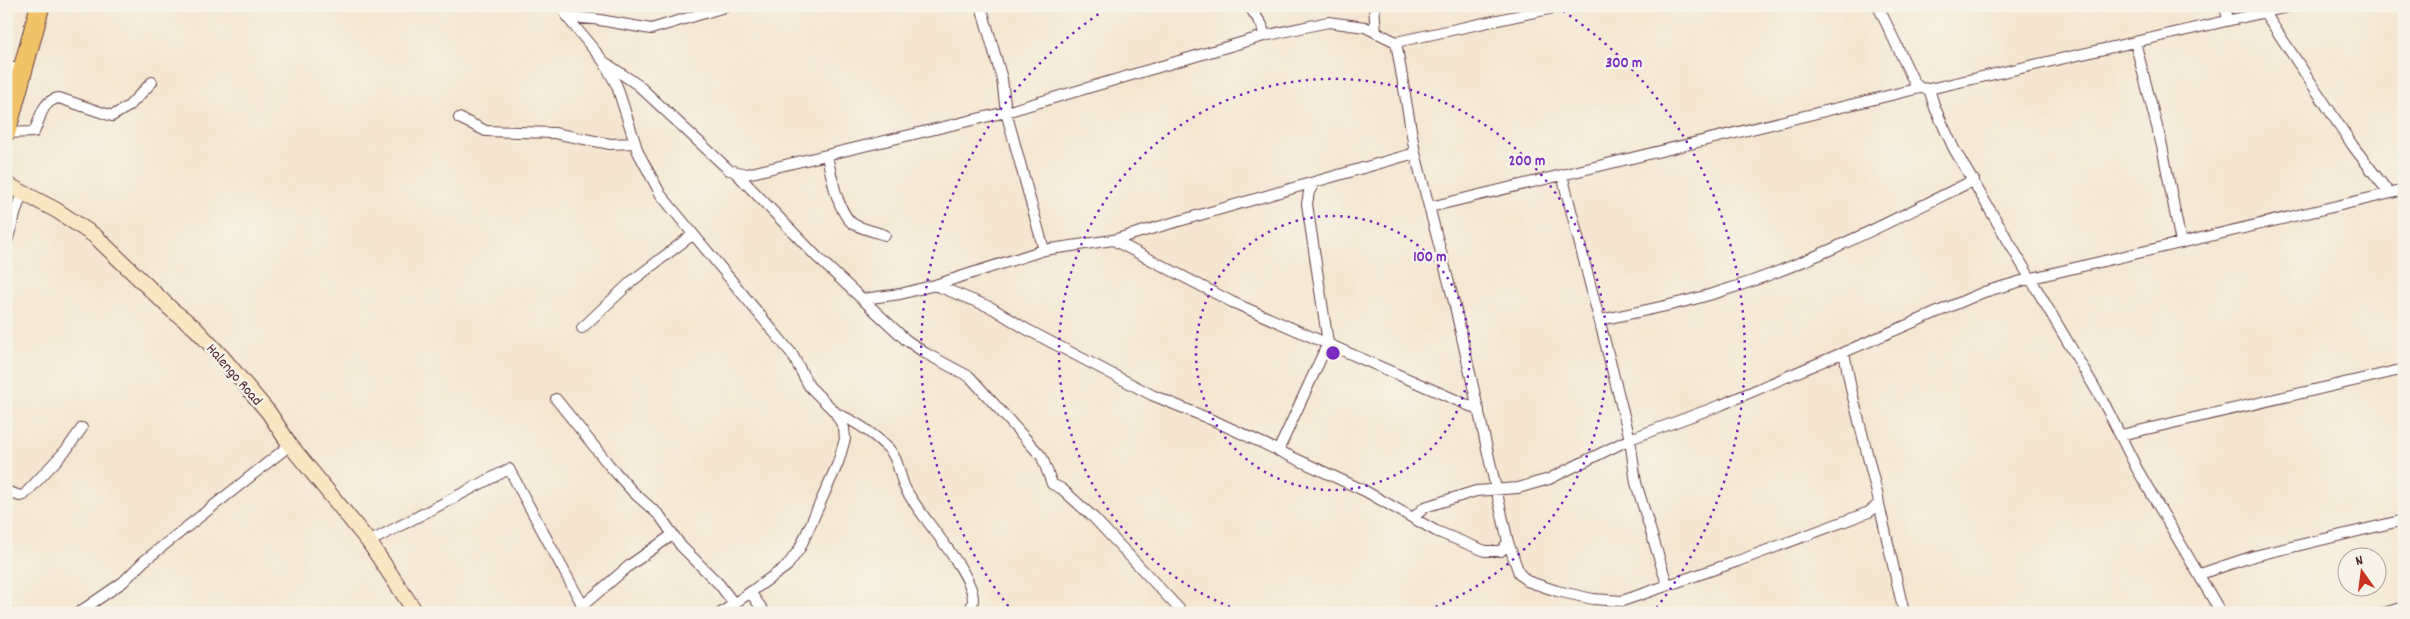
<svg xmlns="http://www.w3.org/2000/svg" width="2410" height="619" font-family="Dekko,sans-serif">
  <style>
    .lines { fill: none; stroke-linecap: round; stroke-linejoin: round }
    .street-casing { stroke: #643d44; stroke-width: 12 }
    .secondary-casing { stroke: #643d44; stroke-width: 17 }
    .highway-casing { stroke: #643d44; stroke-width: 21 }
    .street { stroke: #fff; stroke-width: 10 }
    .secondary { stroke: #f9e7c3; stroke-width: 15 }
    .highway { stroke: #f0c369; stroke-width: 19 }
    .ring { fill: none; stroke: #7b2cbf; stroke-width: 2.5; stroke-dasharray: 2.5 5 }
    .labels { text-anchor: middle; stroke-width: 5; stroke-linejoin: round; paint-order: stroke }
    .street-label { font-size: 15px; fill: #4a1f2b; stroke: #f7f3e8 }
    .centre { fill: #7b2cbf; stroke: #f7f3e8; stroke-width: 2.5 }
    .ring-label { font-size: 15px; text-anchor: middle; font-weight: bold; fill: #7b2cbf; stroke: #f7f3e8; stroke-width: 5; stroke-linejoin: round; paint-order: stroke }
  </style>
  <rect width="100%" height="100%" fill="#f7f3e8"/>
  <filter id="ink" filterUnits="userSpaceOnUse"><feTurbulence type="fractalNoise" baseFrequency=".02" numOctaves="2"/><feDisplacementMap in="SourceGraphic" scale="10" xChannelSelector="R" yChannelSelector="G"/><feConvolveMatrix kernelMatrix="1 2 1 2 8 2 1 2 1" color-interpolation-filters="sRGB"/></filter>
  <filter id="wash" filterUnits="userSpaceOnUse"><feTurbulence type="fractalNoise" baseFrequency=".0096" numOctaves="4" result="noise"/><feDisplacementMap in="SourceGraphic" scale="20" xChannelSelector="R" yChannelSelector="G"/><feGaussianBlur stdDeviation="1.12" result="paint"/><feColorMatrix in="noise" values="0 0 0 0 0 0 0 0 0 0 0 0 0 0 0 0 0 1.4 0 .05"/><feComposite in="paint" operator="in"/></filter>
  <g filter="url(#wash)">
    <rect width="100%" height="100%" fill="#f4e6d0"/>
  </g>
  <g filter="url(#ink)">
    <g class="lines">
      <defs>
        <path id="street" d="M563,6L567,17L604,62L617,86L638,152L661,195L792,354L809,386L835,412L844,428L845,439L838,463L800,548L787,566L721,613
          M981,6L1002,79L1006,112L1044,250
          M1249,6L1262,25L1264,36
          M1374,6L1376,33
          M1878,6L1914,82L1920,88
          M2225,6L2228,20
          M2265,13L2353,146L2389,193
          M567,17L594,19L651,29L728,6
          M1396,42L1415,153L1454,302L1508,542L1519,573L1527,581L1557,591L1593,599L1622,601L1738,561L1869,512L1879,504L1878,497L1851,389L1844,352
          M2135,42L2162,146L2181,243
          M604,62L638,85L729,170L747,174L1006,112L1264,36L1328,22L1365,27L1396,42L1563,6
          M6,68L23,66
          M1929,89L1935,108L1954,149L2105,405L2137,469L2221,613
          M459,118L486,131L554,133L610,144L635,143
          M6,133L34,132C41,118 41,101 59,98L112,116L129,106L152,82
          M827,156C831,174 838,216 855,225C864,229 875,232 885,235
          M736,173L817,257L905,339L925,353L970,377L1042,457L1052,484L1062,489L1094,518L1183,613
          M1562,175L1630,439L1636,483L1667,584
          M1430,207L1920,88L1929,89L2292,6
          M1113,240L1232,302L1479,410
          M6,244L22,192
          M935,285L992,308L1026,329L1152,395L1217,422L1365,491L1436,531L1485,551H1501L1508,542
          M863,299L900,294L935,285L1044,250L1113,240L1415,153
          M1600,320C1641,311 1682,304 1722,291C1808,265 1893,220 1974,180
          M582,328L632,281L692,235
          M556,399L609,465L633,492L660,516L681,546L719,584L735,605
          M836,413C855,421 874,434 889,449C899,460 899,475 905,488C920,517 972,571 973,599C973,605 971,608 968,613
          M2121,435L2396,371H2404
          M1278,451L1328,343L1307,204L1309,192L1314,183
          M6,491L20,496L24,495L67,449L82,428
          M1879,504L1904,613
          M1414,517L1425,507L1476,491L1518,488L1549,479L1630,439L1721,405L1984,292L2032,278L2404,190
          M369,542L509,469L583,606
          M2200,574L2254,556L2404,520
          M750,592L765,613
          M6,609L9,613
          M78,613L123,582L144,561L290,445
          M574,613L630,565L672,535
          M2384,613L2404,607"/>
        <path id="secondary" d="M6,184L56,210L95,236L172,310L194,327L223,358L269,413L290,445L369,542L416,613"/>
        <path id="highway" d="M6,132L40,6"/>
      </defs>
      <use href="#street" class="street-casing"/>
      <use href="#secondary" class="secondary-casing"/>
      <use href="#highway" class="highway-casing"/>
      <use href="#street" class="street"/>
      <use href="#secondary" class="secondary"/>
      <use href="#highway" class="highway"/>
    </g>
  </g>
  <g class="ring">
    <circle cx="1333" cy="353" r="137"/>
    <path d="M1244 612A274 274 0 1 1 1422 612"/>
    <path d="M1013 612A412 412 0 0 1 1109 7M1557 7A412 412 0 0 1 1653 612"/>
  </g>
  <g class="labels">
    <g class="street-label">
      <text transform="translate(235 374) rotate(49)" y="5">Halengo Road</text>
    </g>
  </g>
  <circle cx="1333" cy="353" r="8" class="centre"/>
  <g class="ring-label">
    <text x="1624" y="67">300 m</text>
    <text x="1527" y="165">200 m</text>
    <text x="1430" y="261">100 m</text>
  </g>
  <rect width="2410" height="619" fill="none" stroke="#f7f3e8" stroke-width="25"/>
  <g transform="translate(2362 572) rotate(346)"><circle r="24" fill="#f7f3e8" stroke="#b29e9c"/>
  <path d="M0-4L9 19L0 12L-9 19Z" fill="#c8321e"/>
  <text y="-8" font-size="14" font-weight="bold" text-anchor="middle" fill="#4a1f2b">N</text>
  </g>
</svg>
